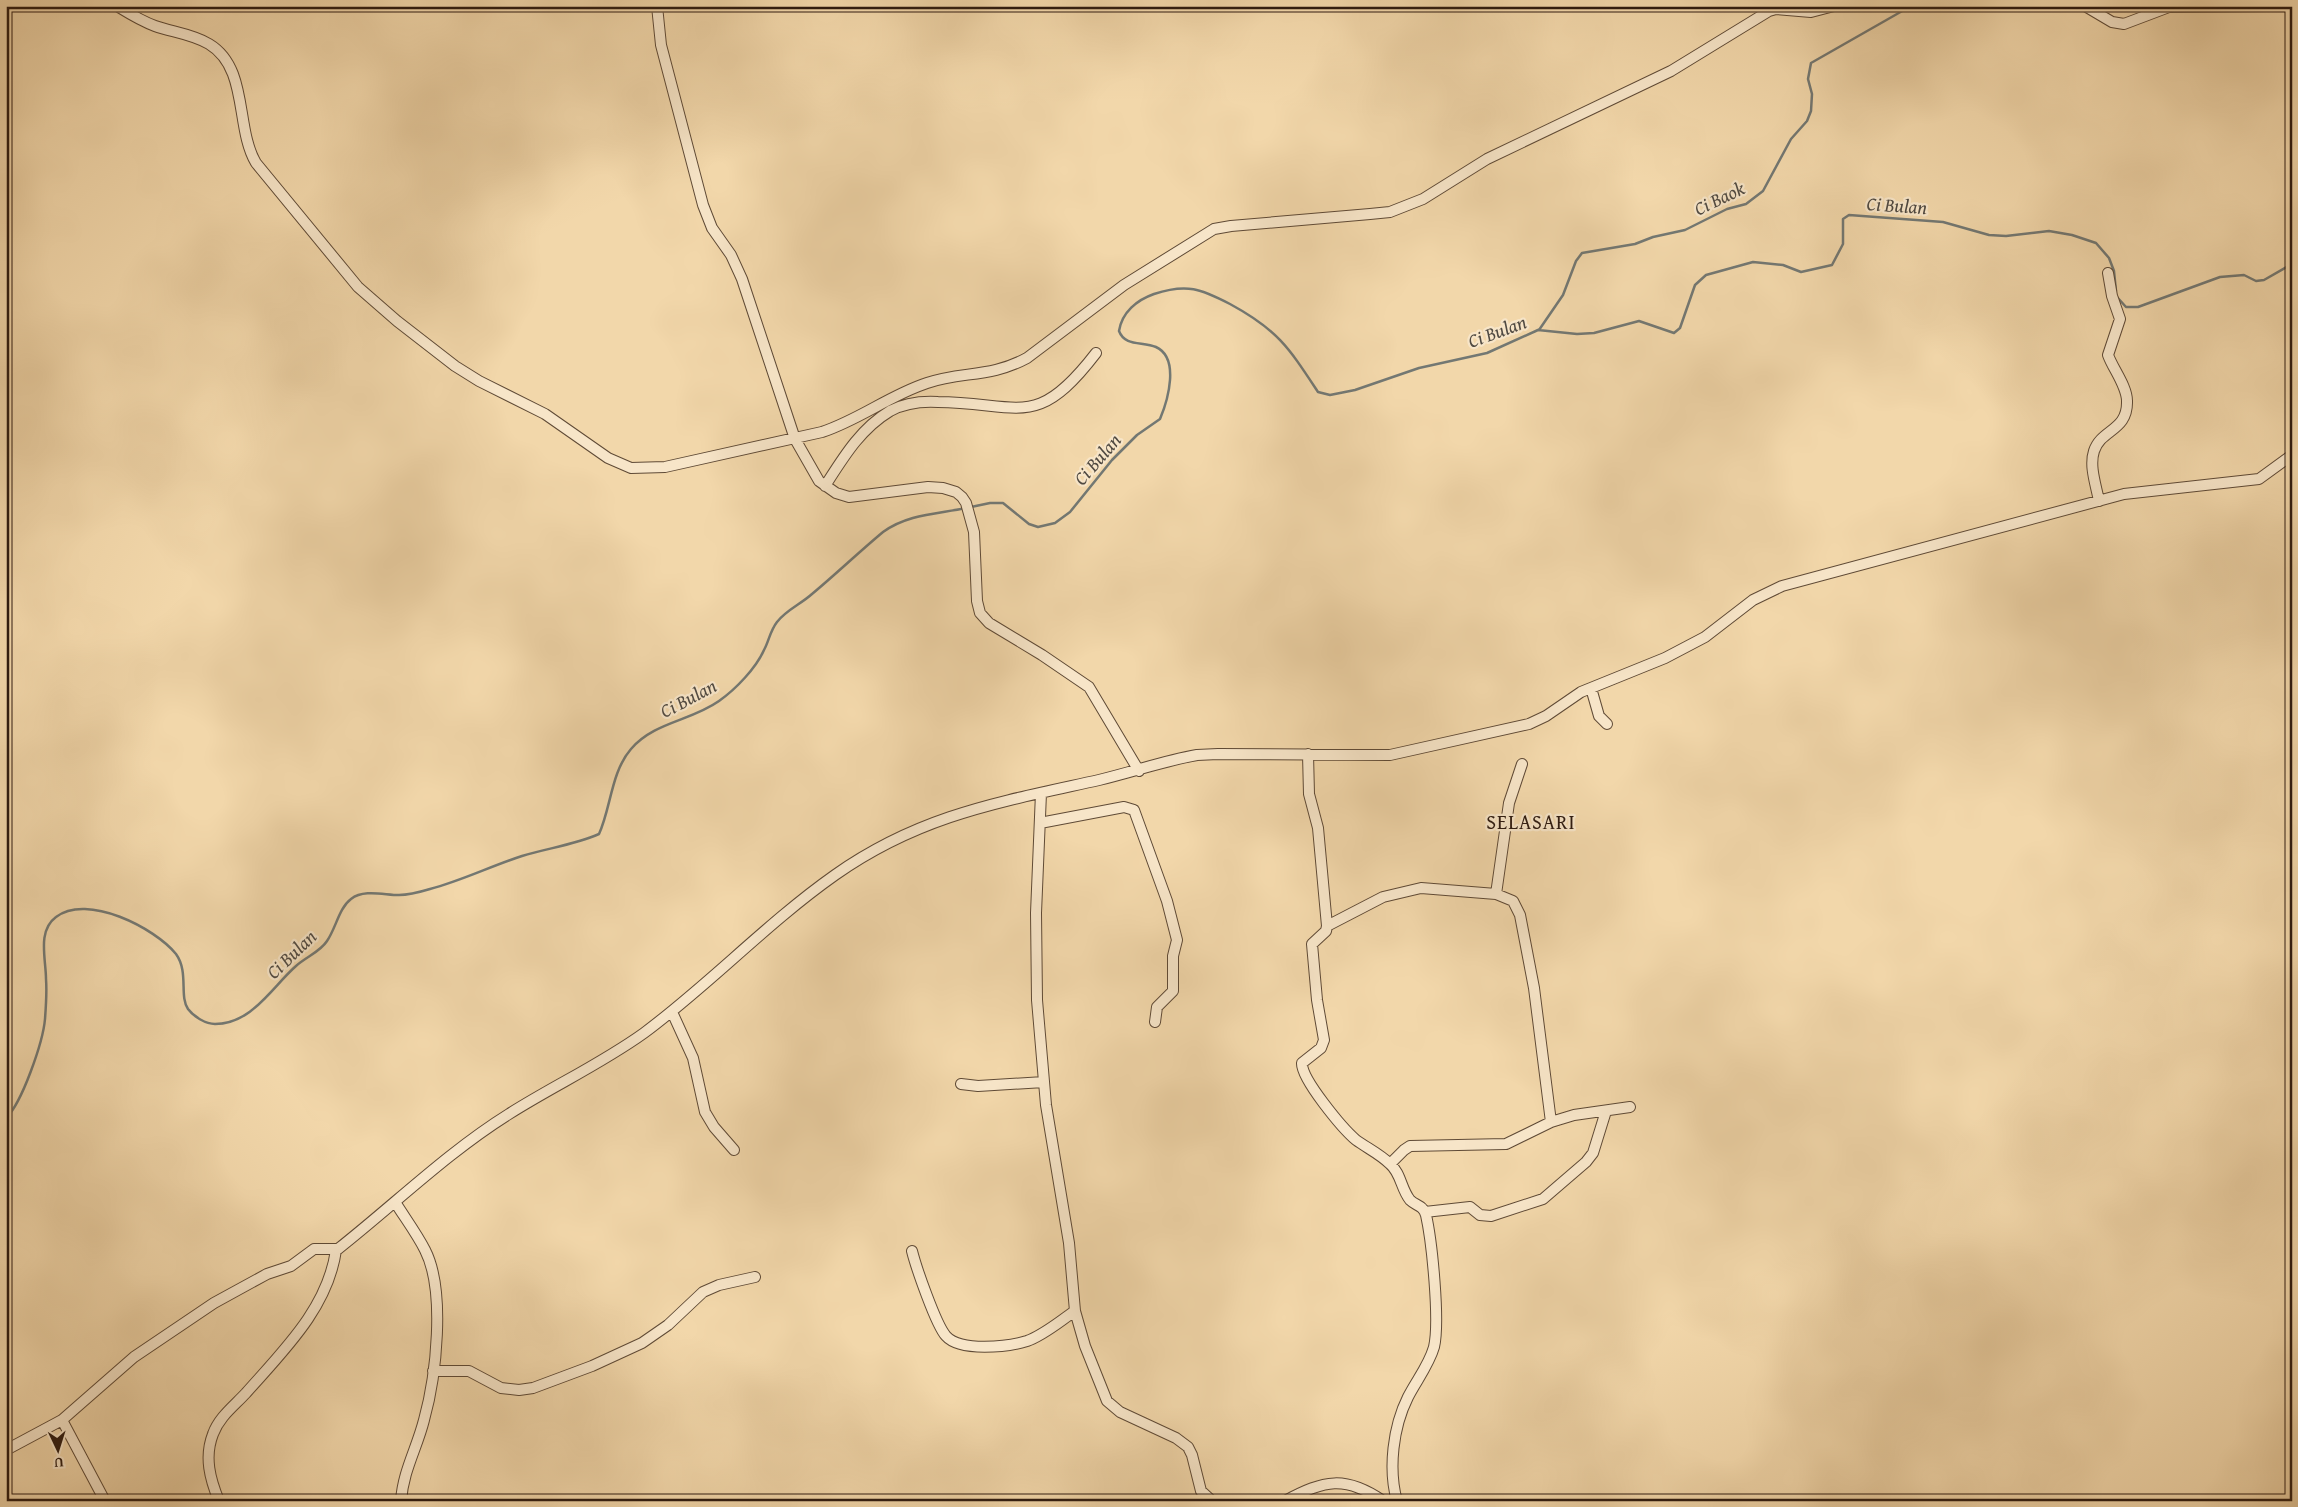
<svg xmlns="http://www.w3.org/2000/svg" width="2298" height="1507" font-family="'Gentium Book Plus',serif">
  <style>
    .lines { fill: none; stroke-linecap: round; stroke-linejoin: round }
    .stream { stroke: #737873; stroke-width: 2.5 }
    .minor-casing { stroke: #5f4a36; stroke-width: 12 }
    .minor { stroke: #f7e5c8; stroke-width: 10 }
    .labels { text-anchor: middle; stroke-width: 4.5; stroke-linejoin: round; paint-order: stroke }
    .water-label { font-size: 19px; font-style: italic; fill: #504a42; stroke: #f7e5c8 }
    .quarter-label { font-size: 20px; letter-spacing: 1px; fill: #2e1b10; stroke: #f7e5c8 }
  </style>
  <rect width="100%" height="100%" fill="#f2d7aa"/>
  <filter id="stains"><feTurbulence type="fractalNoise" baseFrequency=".004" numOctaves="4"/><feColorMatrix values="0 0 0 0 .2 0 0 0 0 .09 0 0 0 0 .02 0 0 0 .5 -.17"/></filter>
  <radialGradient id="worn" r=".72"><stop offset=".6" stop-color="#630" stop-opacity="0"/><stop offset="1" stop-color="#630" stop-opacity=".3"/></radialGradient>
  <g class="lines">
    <path class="stream" d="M2117,297L2126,307H2138L2220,277L2244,275L2256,281L2264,280L2292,264
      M1539,330L1563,295L1576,261L1582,253L1635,244L1653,237L1685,230L1727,209L1746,204L1763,191L1791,139L1807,121L1811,111L1812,94L1808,79L1811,63L1911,6
      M971,507L990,503H1003L1029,524L1038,527L1055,523L1070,512L1112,460L1137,435L1160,419C1168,400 1180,358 1156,347C1143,341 1125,347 1119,331C1122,312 1137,300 1154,294C1187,283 1201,289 1230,304C1278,330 1289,348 1318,392L1330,395L1355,390L1419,368L1487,353L1538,330L1577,334L1594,333L1639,321L1674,333L1680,328L1695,285L1706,275L1753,262L1783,265L1801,272L1832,265L1843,244V219L1849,215L1943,222L1989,235L2006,236L2049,231L2072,235L2096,243L2109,258L2114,271L2116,291
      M6,1118C22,1103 43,1042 45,1019C46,1006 47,992 46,979C46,959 37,931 56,917C87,893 155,928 176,954C189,972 179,996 188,1009C194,1017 206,1024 215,1024C252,1024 272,987 296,966C306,957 320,952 327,941C336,928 339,908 351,899C364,889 384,895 399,895C409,895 420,892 430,889C461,881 491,866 522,856C548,848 574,845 599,834C611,808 611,772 631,749C654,722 691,721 719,701C736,689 756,668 764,650C769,641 770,631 777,622C786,610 801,604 812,594C836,574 859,552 883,532C908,514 937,514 966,508"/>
    <defs>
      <path id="minor" d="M117,6C130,14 141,21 155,26C172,32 193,34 209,44C249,68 235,128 256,163L358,287L397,321L455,366L479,381L545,414L608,458L631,468L665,467L822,432C859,420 890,395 927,383C962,371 990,378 1027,358L1124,285L1214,229L1231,226L1370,214L1390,212L1423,199L1487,159L1671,71L1769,11L1776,9L1811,12L1834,6
        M657,6L661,45L703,205L712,228L731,255L742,279L795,439L819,481L836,493L849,497L928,487L943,488L956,492L962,497L966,503L974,532L977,601L980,613L989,623L1042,655L1089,687L1139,771
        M2085,6L2112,22L2124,24L2169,7L2268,6
        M825,486C843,458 860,429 890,411C905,403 921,401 938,402C1021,403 1036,431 1096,353
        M2099,501C2096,485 2089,466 2094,451C2101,429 2128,431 2127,401C2127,386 2113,369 2108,355L2120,319L2112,296L2108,273
        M1591,688L1599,716L1607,724
        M1308,754L1309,794L1318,828L1327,926L1326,931L1312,944L1317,1000L1324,1040L1321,1048L1302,1063C1301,1079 1343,1129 1356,1140C1367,1148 1380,1154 1390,1164C1401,1173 1401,1189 1410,1200C1416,1206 1423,1205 1426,1215C1432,1242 1440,1321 1434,1347C1429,1365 1416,1381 1408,1397C1393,1427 1388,1469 1397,1501
        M1041,793L1036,913L1037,1000L1046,1105L1069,1243L1075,1311L1085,1346L1107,1401L1120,1412L1176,1438L1188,1447L1192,1455L1201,1491L1212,1501
        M1040,823L1124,807L1134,810L1167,901L1177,940L1173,956V991L1157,1007L1155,1022
        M1496,894L1509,803L1522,764
        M1327,926L1383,897L1421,888L1496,894L1513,901L1520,915L1534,988L1551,1122
        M672,1012L693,1058L705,1112L714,1127L734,1150
        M961,1084L978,1086L1044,1082
        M1390,1164L1404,1150L1410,1146L1506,1144L1551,1122L1574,1115L1630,1107
        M395,1202C405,1218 417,1234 425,1250C446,1291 436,1377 424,1420C417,1448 403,1471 401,1501
        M1425,1212L1470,1207L1480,1215L1491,1216L1543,1199L1586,1162L1593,1153L1606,1111
        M912,1251C916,1267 936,1325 946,1336C960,1352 1008,1347 1027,1341C1044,1335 1060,1321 1075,1311
        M433,1371H469L501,1388L519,1390L533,1388L592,1366L642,1343L668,1325L703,1292L719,1285L755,1277
        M62,1420L105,1501
        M6,1450L62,1420L134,1357L214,1303L267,1274L291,1266L314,1249H338C395,1204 448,1152 509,1114C553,1086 601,1064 644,1033C710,984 767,923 835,875C920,815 1000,802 1099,780C1132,772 1164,761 1197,755L1218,754L1390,755L1529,724L1546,716L1581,692L1665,658L1705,637L1753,600L1782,586L2124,494L2259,479L2292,455
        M219,1501C210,1479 204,1457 213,1434C219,1417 234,1406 246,1393C283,1351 328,1308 336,1250
        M1285,1501C1324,1480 1345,1475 1383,1501"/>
    </defs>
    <use href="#minor" class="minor-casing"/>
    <use href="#minor" class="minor"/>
  </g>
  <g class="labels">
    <g class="water-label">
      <text transform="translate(1719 198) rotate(-26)" y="7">Ci Baok</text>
      <text transform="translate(1897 205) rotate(4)" y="7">Ci Bulan</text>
      <text transform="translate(1497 331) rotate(-20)" y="7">Ci Bulan</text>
      <text transform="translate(1097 459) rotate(-49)" y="7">Ci Bulan</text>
      <text transform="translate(688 698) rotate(-28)" y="7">Ci Bulan</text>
      <text transform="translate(291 954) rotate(-44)" y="7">Ci Bulan</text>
    </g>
    <g class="quarter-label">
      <text x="1531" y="829">SELASARI</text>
    </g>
  </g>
  <rect width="2298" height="1507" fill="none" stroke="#f2d7aa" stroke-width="25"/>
  <rect x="8" y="8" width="2283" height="1492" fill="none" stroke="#2e1b10" stroke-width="2.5"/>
  <rect x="12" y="12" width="2273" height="1482" fill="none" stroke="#2e1b10"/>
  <g transform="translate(58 1450) rotate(176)" stroke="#f7e5c8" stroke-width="4" paint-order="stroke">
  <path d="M0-4L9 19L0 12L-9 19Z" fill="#2e1b10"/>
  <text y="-8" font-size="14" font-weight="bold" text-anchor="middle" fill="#2e1b10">U</text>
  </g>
  <rect width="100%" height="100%" filter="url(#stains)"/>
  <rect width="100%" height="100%" fill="url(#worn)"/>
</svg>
